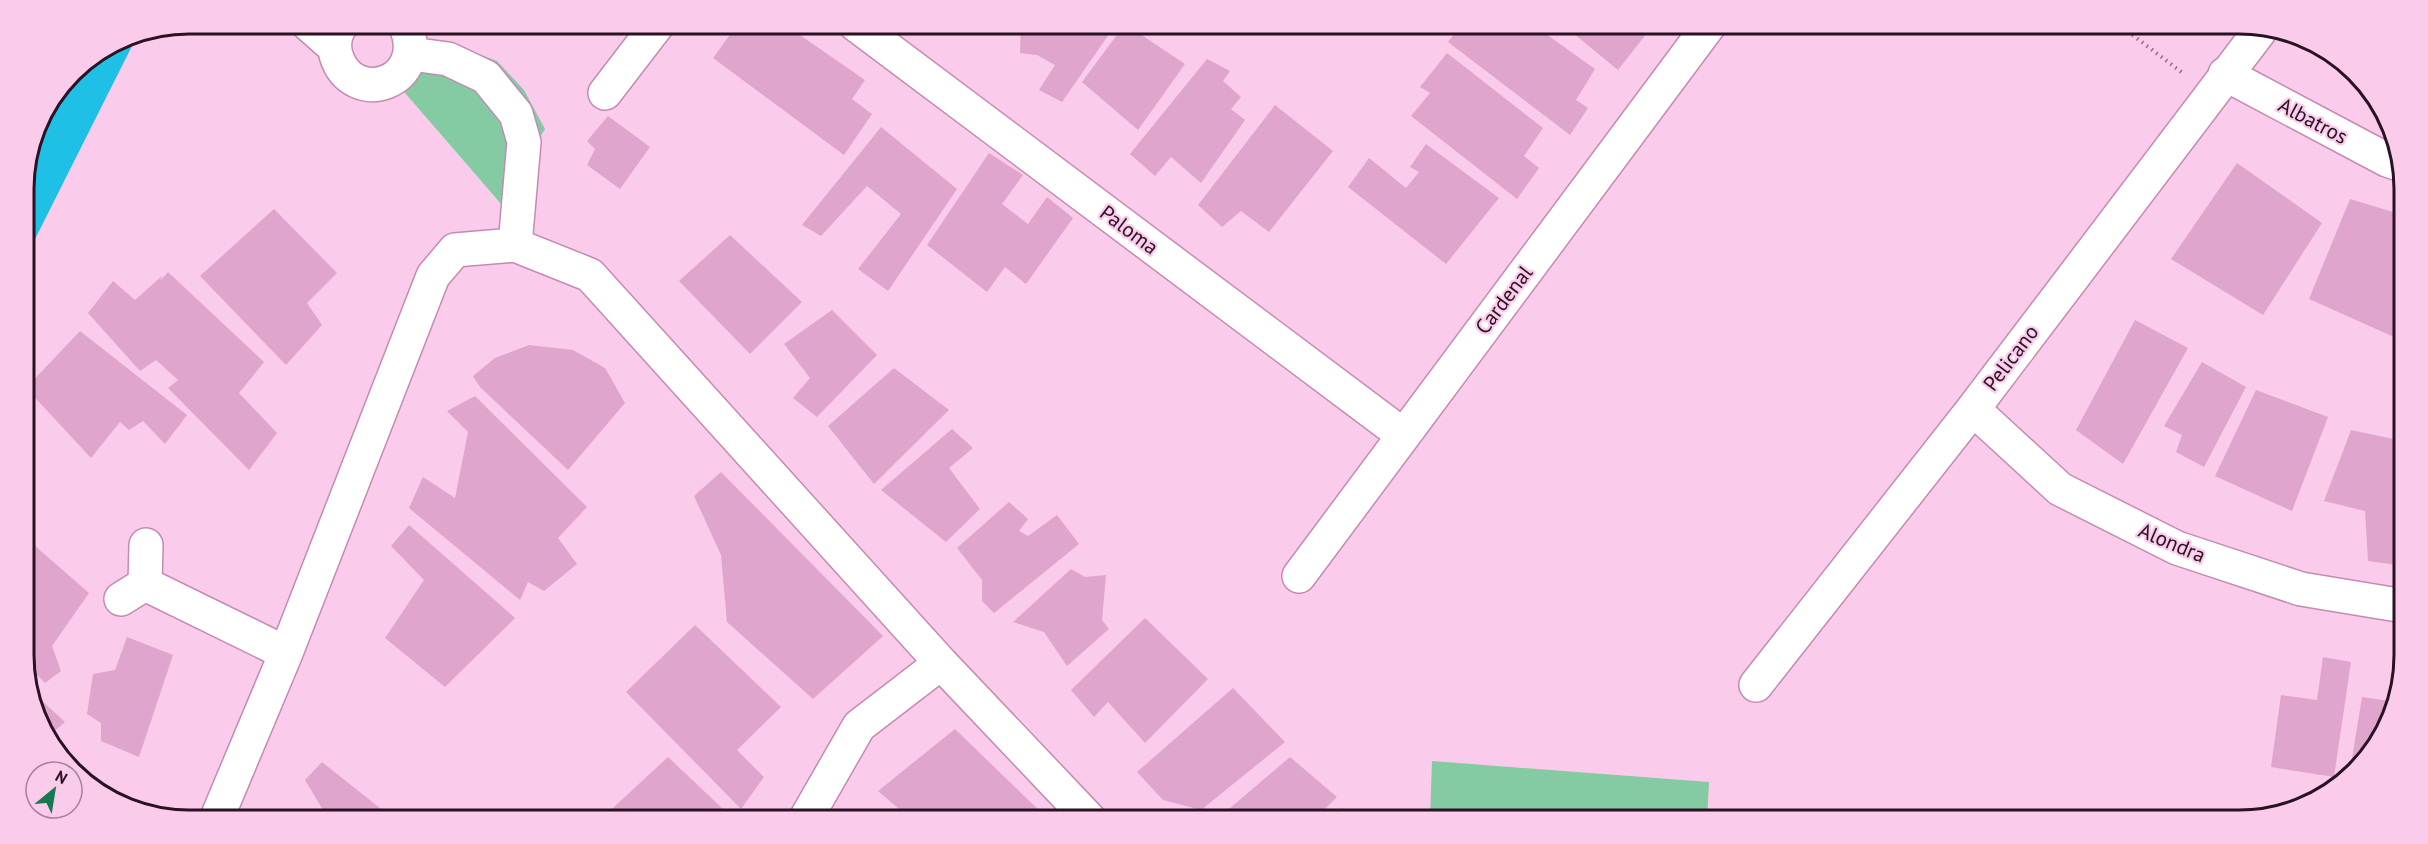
<svg xmlns="http://www.w3.org/2000/svg" width="2428" height="844" font-family="'PT Sans',sans-serif">
  <style>
    .green { fill: #84cba3 }
    .water { fill: #1ec0e5 }
    .building { fill: #dfa5cc }
    .lines { fill: none; stroke-linecap: round; stroke-linejoin: round }
    .minor-casing { stroke: #c48bb2; stroke-width: 36 }
    .path { stroke: #906e85; stroke-width: 4; stroke-dasharray: 1.5 4.5; stroke-linecap: butt }
    .minor { stroke: #fff; stroke-width: 33 }
    .labels { text-anchor: middle; stroke-width: 4.5; stroke-linejoin: round; paint-order: stroke }
    .street-label { font-size: 21px; fill: #291322; stroke: #fbcbeb }
    .rim { fill: none; stroke: #291322; stroke-width: 3 }
  </style>
  <rect width="100%" height="100%" fill="#fbcbeb"/>
  <path class="green" d="M455,45L497,61L524,90L545,129L514,177V219L380,64L394,66Z
    M1432,761L1709,782L1707,820H1430Z"/>
  <path class="water" d="M141,34L131,48L25,259L24,178L41,117L80,65L126,36Z"/>
  <path class="building" d="M738,24H784L865,80L852,99L872,114L844,155L713,58Z
    M1021,24H1116L1062,102L1039,90L1055,65L1037,55L1020,53Z
    M1125,24L1185,64L1138,130L1082,82Z
    M1462,24H1532L1595,69L1576,100L1588,108L1570,135L1448,42Z
    M1562,24H1654L1618,70Z
    M1447,53L1543,128L1524,156L1539,168L1517,199L1411,116L1430,93L1420,87Z
    M1207,59L1230,71L1223,81L1241,97L1231,109L1245,120L1201,183L1171,157L1155,176L1130,154Z
    M1275,105L1333,151L1269,232L1241,211L1222,227L1198,205Z
    M608,116L650,147L620,189L587,165L595,149L587,141Z
    M881,127L957,189L888,291L858,269L901,214L867,186L821,236L802,225Z
    M1426,144L1499,198L1446,264L1348,187L1369,158L1406,188L1419,172L1410,167Z
    M989,153L1023,175L1002,204L1028,224L1047,197L1073,218L1026,284L1005,267L987,292L927,245Z
    M2237,163L2322,223L2263,315L2171,259Z
    M2350,199L2403,215V341L2309,299Z
    M274,209L337,273L307,303L322,325L286,365L200,276Z
    M730,235L802,302L750,354L679,281Z
    M168,272L264,362L239,393L277,433L249,470L168,388L178,380L156,360L140,371L88,313L113,281L135,300L162,276L160,281Z
    M832,310L877,355L817,417L793,398L810,378L784,344Z
    M2135,320L2188,348L2123,464L2076,430Z
    M80,331L187,415L165,444L143,421L129,430L120,422L91,458L26,388Z
    M529,345L573,350L605,368L625,403L568,470L480,387L473,376L495,358Z
    M2202,362L2246,387L2204,467L2176,452L2182,435L2164,426Z
    M894,368L949,410L874,484L828,426Z
    M2256,390L2328,417L2292,511L2215,476Z
    M475,396L587,507L558,538L577,564L544,591L528,582L520,600L409,508L423,477L455,498L468,432L447,411Z
    M952,429L973,448L949,468L980,509L946,542L881,490Z
    M2351,430L2403,441L2404,566L2368,561L2365,511L2324,501Z
    M721,472L883,636L813,699L727,622L721,555L694,496Z
    M1009,502L1028,519L1019,531L1028,536L1057,515L1079,544L994,613L982,601V580L957,548Z
    M409,525L515,618L445,687L385,638L424,580L391,546Z
    M26,538L89,593L52,646L61,671L45,683L27,665Z
    M1071,569L1085,577L1106,575L1102,620L1109,629L1067,666L1044,632L1013,622Z
    M1145,618L1208,679L1145,743L1108,702L1094,717L1071,690Z
    M695,625L781,707L737,750L764,777L741,809L626,692Z
    M127,637L173,655L139,757L101,741V723L87,714L93,674L115,670Z
    M2323,657L2351,662L2334,777L2271,767L2281,695L2317,700Z
    M28,688L65,722L51,734Z
    M1233,688L1285,742L1201,810L1163,800L1137,772Z
    M2362,697L2396,702L2395,707L2350,771Z
    M955,729L1049,820H912L878,791Z
    M668,757L722,808L714,820H600Z
    M1290,757L1337,797L1314,820H1226L1222,815Z
    M322,762L395,820H329L305,780Z
    M1343,808L1356,820H1331Z"/>
  <g class="lines">
    <defs>
      <path id="minor" d="M308,24L334,47
        M342,24C335,33 333,44 336,55C352,109 431,83 405,24
        M855,24L1403,435
        M411,54L448,59L486,77L516,114L524,142L515,245
        M2225,74L2387,160L2402,165
        M605,93L658,24
        M1973,409L2060,489L2177,548L2301,589L2404,606
        M1299,576L1710,24
        M145,584L286,653
        M145,584L146,545
        M121,599L145,584
        M1756,685L1973,409L2262,28
        M216,820L286,653L433,276L455,250L515,245L590,275L941,663L1090,820
        M805,820L859,726L941,663"/>
    </defs>
    <use href="#minor" class="minor-casing"/>
    <path class="path" d="M2118,24L2184,74"/>
    <use href="#minor" class="minor"/>
  </g>
  <g class="labels">
    <g class="street-label">
      <text transform="translate(2313 121) rotate(28)" y="7">Albatros</text>
      <text transform="translate(1129 230) rotate(37)" y="7">Paloma</text>
      <text transform="translate(1504 300) rotate(-53)" y="7">Cardenal</text>
      <text transform="translate(2011 358) rotate(-53)" y="7">Pelicano</text>
      <text transform="translate(2172 543) rotate(23)" y="7">Alondra</text>
    </g>
  </g>
  <path d="M0 0H2428V844H0ZM189 34H2239A155 155 0 0 1 2394 189V655A155 155 0 0 1 2239 810H189A155 155 0 0 1 34 655V189A155 155 0 0 1 189 34Z" fill="#fbcbeb" fill-rule="evenodd"/>
  <path class="rim" d="M189 34H2239A155 155 0 0 1 2394 189V655A155 155 0 0 1 2239 810H189A155 155 0 0 1 34 655V189A155 155 0 0 1 189 34Z"/>
  <g transform="translate(54 790) rotate(30)"><circle r="28" fill="#fbcbeb" stroke="#a7819b" stroke-width="1.5"/>
  <path d="M0-4.5L10 22L0 15L-10 22Z" fill="#17774e"/>
  <text y="-9" font-size="16" font-weight="bold" text-anchor="middle" fill="#291322">N</text>
  </g>
</svg>
